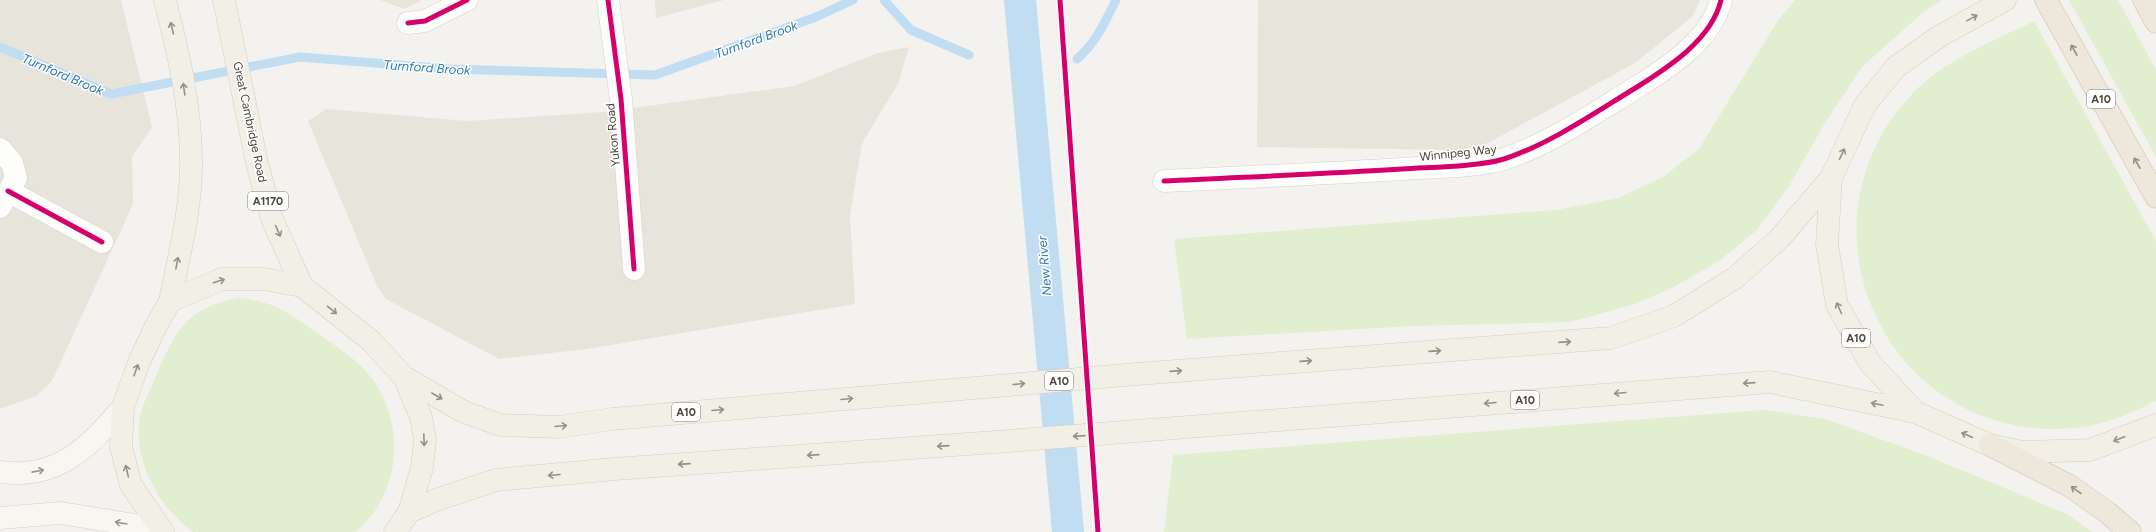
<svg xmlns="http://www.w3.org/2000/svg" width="2156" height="532" font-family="Figtree,sans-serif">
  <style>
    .residential { fill: #e7e4dc }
    .green { fill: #e1eecf }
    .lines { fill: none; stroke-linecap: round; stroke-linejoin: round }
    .stream { stroke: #c0ddf1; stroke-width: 9 }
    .canal { stroke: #c0ddf1; stroke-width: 32 }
    .street-casing { stroke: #d2d0cb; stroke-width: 23 }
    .secondary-casing { stroke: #d3cfc5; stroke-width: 23 }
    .primary-casing { stroke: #d6cebb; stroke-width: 23 }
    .highway-casing { stroke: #ccbfa9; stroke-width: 23 }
    .street { stroke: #fdfdfc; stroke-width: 22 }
    .secondary { stroke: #f7f6f1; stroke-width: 22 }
    .primary { stroke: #f2efe6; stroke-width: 22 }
    .highway { stroke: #ede8db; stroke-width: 22 }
    .cycleway-casing { stroke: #fff; stroke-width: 8 }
    .cycleway { stroke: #d6006c; stroke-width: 5 }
    .oneway { stroke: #969187 }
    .oneway2 { stroke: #948e82 }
    .oneway3 { stroke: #98948c }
    .labels { text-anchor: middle; stroke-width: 3; stroke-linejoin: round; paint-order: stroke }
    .shield { fill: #fff; stroke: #817c74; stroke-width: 1 }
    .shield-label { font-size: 11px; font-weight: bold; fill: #4b4439 }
    .street-label { font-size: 12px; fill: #4b4439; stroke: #fff }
    .water-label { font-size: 13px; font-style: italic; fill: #2e7ab2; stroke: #fff }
  </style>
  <rect width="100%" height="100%" fill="#f4f2ee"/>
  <path class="residential" d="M0,0H121L152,127L132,157L133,204L52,381L36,396L0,409Z
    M380,0H423L404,9Z
    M655,0H724L656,18Z
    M1258,0H1700L1692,17L1635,63L1488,143L1462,150L1257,147Z
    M909,47L898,84L862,143L850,215L855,304L587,349L499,359L386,299L377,286L308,121L326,109L467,121L604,112L794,86L878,53Z"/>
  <path class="green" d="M1795,0H1942L1921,14L1862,67L1825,123L1789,186L1756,231L1719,261L1674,287L1635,304L1571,322L1412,326L1187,339L1174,239L1556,210L1618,198L1663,177L1699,149L1779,19Z
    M2069,0H2118L2156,70V157Z
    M2034,21L2156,241V400C2123,420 2085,430 2047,429C1876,422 1794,218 1912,94C1944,60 1992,42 2034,21Z
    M238,298C275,301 290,314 319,334C334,345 352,356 365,370C392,400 401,443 389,482C383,501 371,520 355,532H194C159,509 132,459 140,416C143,402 152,387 157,374C176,329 187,308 238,298Z
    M1765,410L1825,419L1925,455L2067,514L2092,532H1164L1173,455Z"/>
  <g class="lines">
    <path class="stream" d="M884,0L911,30L969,55
      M0,47L111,94L300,57L450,69L655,75L816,17L853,0
      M1077,59C1096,43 1105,22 1116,0"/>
    <path class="canal" d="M1020,0L1068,532"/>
    <defs>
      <path id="street" d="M608,0L621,99L634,269
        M408,23L425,21L467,0
        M0,149L12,163L16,178L0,207
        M1164,181C1243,177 1323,174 1402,169C1432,167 1476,167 1504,159C1550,144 1596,112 1637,87C1669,67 1712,39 1721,0
        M8,191L102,242"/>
      <path id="secondary" d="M0,472C58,480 89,447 123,407
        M0,518L61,513L159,529"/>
      <path id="primary" d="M165,0C178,52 191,106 191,160C192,207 179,255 170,301
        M224,0L257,163L272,219L302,286
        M2005,0L1940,36L1896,67L1865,105L1831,178L1827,244L1837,305L1870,363L1915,412L1990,445L2022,452L2090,450L2156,425
        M404,377L462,411L500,425L559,427L612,419L1137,374L1611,338L1674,316L1735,278L1780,238L1831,178
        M409,512L436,500L496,480L614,469L982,443L1770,382L1915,412
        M163,532L131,485L121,447L123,407L139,362L155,328L170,301L222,279H264L302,286L371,341L404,377L421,417L425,440L422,468L409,512L395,532"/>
      <path id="highway" d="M2046,0L2156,197
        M2144,0L2156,22
        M1990,445L2070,486L2108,513L2130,532"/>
    </defs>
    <use href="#street" class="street-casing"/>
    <use href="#secondary" class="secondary-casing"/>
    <use href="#primary" class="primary-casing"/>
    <use href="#highway" class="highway-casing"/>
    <use href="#street" class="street"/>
    <use href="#secondary" class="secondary"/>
    <use href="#primary" class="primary"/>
    <use href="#highway" class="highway"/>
    <defs>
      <path id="cycleway" d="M608,0L621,99L634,269
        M1060,0L1098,532
        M408,23L425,21L467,0
        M1164,181C1243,177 1323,174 1402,169C1432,167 1476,167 1504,159C1550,144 1596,112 1637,87C1669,67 1712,39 1721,0
        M8,191L102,242"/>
    </defs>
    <use href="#cycleway" class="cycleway-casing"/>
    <use href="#cycleway" class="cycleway"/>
  </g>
  <defs><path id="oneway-shaft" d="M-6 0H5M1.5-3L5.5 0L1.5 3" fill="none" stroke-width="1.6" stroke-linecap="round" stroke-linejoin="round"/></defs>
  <g class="oneway">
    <use href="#oneway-shaft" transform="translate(1972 18) rotate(-29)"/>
    <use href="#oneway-shaft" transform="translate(172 28) rotate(-104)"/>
    <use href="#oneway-shaft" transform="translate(184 89) rotate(-98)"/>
    <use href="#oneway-shaft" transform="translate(1842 154) rotate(-65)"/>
    <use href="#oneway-shaft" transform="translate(278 231) rotate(66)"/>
    <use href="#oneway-shaft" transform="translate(177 263) rotate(-79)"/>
    <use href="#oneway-shaft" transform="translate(219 281) rotate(-17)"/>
    <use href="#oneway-shaft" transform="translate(1839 308) rotate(-114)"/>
    <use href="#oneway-shaft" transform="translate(332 310) rotate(39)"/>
    <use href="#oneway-shaft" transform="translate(1565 342) rotate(-4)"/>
    <use href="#oneway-shaft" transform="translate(1435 351) rotate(-4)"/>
    <use href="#oneway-shaft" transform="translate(1306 361) rotate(-4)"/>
    <use href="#oneway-shaft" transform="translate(136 370) rotate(-71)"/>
    <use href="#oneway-shaft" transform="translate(1176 371) rotate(-4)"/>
    <use href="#oneway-shaft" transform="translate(1749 383) rotate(176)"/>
    <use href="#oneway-shaft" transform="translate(1019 384) rotate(-5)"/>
    <use href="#oneway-shaft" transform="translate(1620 393) rotate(175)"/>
    <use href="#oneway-shaft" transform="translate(437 396) rotate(30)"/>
    <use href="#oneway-shaft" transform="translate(847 399) rotate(-5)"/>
    <use href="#oneway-shaft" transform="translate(1490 403) rotate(175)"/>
    <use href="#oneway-shaft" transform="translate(1877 404) rotate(-168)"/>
    <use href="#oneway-shaft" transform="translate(718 410) rotate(-5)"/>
    <use href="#oneway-shaft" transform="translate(561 426) rotate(-5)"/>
    <use href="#oneway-shaft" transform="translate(1967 435) rotate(-156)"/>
    <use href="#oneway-shaft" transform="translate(1079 436) rotate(176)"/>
    <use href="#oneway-shaft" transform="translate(2119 439) rotate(159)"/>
    <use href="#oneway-shaft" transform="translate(424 440) rotate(88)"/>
    <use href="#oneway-shaft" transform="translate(943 446) rotate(176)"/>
    <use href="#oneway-shaft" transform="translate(813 455) rotate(176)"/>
    <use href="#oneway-shaft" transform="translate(684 464) rotate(176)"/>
    <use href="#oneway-shaft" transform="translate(127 471) rotate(-103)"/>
    <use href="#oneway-shaft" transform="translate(554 475) rotate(175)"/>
  </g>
  <g class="oneway2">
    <use href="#oneway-shaft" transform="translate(2074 50) rotate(-119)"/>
    <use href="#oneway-shaft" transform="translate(2137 163) rotate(-119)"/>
    <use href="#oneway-shaft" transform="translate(2076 490) rotate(-145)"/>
  </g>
  <g class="oneway3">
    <use href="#oneway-shaft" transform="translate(38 471) rotate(-11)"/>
    <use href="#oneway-shaft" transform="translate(121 523) rotate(-170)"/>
  </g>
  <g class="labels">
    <g class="shield">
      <rect x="2087" y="90" width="28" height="18" rx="3"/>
      <rect x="248" y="192" width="40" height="18" rx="3"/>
      <rect x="1842" y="329" width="28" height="18" rx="3"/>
      <rect x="1045" y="372" width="28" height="18" rx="3"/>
      <rect x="1511" y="391" width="28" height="18" rx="3"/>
      <rect x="672" y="403" width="28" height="18" rx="3"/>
    </g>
    <g class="shield-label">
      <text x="2101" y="103">A10</text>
      <text x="268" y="205">A1170</text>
      <text x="1856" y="342">A10</text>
      <text x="1059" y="385">A10</text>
      <text x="1525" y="404">A10</text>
      <text x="686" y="416">A10</text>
    </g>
    <g class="street-label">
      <text transform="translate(250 122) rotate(78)" y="4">Great Cambridge Road</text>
      <text transform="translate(613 135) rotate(-95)" y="4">Yukon Road</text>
      <text transform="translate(1458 153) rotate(-6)" y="4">Winnipeg Way</text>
    </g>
    <g class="water-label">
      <text transform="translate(756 39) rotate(-20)" y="5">Turnford Brook</text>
      <text transform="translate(427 67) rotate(4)" y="5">Turnford Brook</text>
      <text transform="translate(63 74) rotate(23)" y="5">Turnford Brook</text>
      <text transform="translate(1044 266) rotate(-95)" y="5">New River</text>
    </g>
  </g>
</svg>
